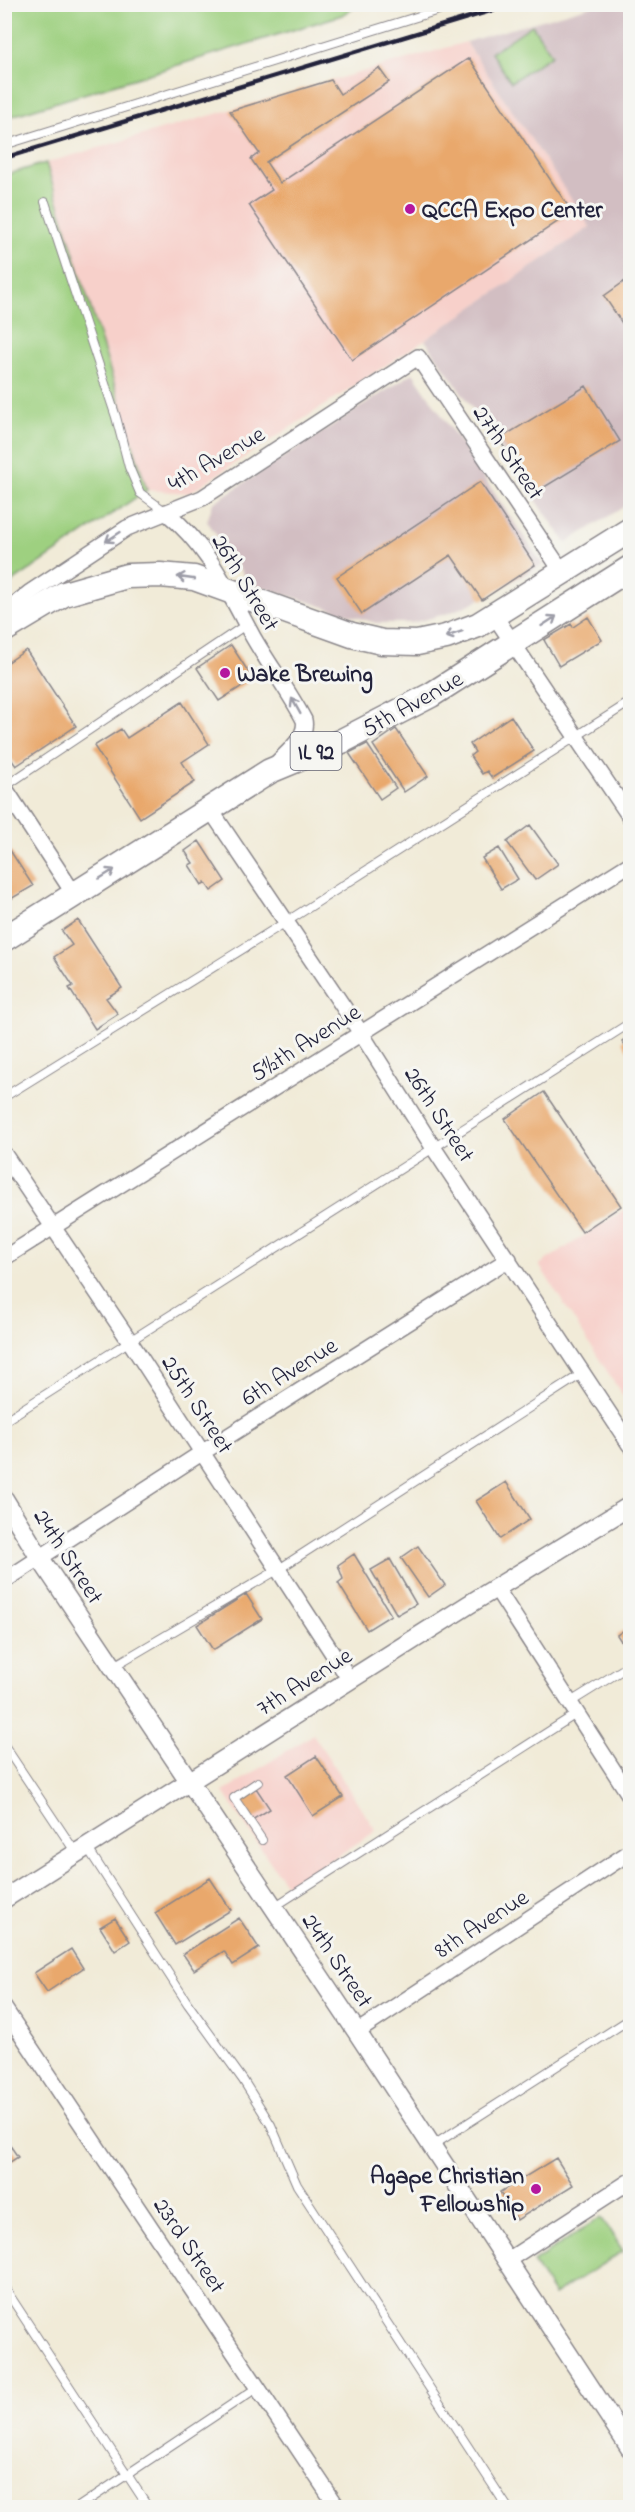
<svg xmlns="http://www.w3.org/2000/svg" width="635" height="2512" font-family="'Indie Flower',sans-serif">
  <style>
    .built { fill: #f7d0ca }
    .industrial { fill: #d2bec2 }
    .green { fill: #9ed080; stroke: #60795e; stroke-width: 1.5 }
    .building { fill: #e9a86c }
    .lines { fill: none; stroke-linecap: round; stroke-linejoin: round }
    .service-casing { stroke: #8a868a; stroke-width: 10 }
    .minor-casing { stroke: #8a868a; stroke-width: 18 }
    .tertiary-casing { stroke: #8a868a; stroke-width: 21 }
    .primary-casing { stroke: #8a868a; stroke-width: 27 }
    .service { stroke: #fff; stroke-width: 8 }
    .minor { stroke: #fff; stroke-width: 15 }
    .tertiary { stroke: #fff; stroke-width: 18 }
    .primary { stroke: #fff; stroke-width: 24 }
    .rail { stroke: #22223b; stroke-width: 4.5 }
    .oneway { stroke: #9c9ca7 }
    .poi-dot { fill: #b5179e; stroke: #f6f6f2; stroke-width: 2 }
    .labels { text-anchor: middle; stroke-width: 6; stroke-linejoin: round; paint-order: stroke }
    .shield { fill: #f6f6f2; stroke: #626272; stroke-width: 1.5 }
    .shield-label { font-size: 22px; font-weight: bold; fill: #22223b }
    .poi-label { font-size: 24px; font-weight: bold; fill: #22223b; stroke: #f6f6f2; text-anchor: start }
    .street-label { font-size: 24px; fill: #22223b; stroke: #f6f6f2 }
  </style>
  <rect width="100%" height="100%" fill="#f6f6f2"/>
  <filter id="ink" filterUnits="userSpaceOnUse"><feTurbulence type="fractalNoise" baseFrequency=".0167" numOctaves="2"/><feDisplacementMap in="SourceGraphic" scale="12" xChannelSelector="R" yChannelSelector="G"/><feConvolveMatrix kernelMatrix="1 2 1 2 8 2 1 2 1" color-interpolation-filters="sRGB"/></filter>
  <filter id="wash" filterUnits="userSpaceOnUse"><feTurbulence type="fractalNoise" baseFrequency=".008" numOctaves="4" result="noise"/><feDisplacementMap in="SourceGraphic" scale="24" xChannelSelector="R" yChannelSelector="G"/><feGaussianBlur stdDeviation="1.35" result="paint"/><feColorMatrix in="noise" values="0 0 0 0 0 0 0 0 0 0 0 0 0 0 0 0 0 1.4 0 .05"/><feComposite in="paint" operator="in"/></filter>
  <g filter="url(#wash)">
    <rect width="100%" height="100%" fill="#f1ebd8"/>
    <path class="built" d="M466,42L590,227L425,340L189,493L147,490L46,163Z
      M630,1206V1407L539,1265Z
      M313,1734L376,1831L288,1888L223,1792Z"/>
    <path class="industrial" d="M594,5H630V503L566,543L425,340L590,227L466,42Z
      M413,373L543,565L472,603L449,613L412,623H376L249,583L207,521L213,503Z"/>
    <path class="green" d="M5,4H357V5L342,15L5,118Z
      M532,25L552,55L511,82L491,53Z
      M46,163L147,490L5,587V175Z
      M601,2217L623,2251L554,2295L533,2262Z"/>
    <g id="blocks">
      <path class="building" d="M469,58L572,212L352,360L249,205L272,190L251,159L259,153L230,111L331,80L340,94L379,68L389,82L266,162L280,183Z
        M625,281L630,289V335L604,296Z
        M586,386L620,441L533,494L499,439Z
        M480,482L535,565L482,600L451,555L362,614L337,577Z
        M588,617L602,640L559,666L544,640L571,624L573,627Z
        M231,645L253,679L219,701L197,668Z
        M26,650L76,726L16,766L4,749V665Z
        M182,702L209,744L182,762L195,782L140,818L94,746L121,729L127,738Z
        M511,716L534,751L492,778L487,771L482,774L470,756L475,752L470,744Z
        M396,729L428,776L404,792L373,745Z
        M367,744L396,788L380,799L349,753Z
        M530,825L558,864L535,880L507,842Z
        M4,841L33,886L4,903Z
        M199,841L225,881L211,891L205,882L202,885L189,865L193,863L185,851Z
        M499,848L518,879L501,889L482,858Z
        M78,920L122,988L106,998L118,1014L95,1029L69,988L73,986L54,957L72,945L62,931Z
        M630,1035V1054L622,1041Z
        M544,1092L621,1206L582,1232L505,1119Z
        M506,1482L530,1519L500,1539L476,1501Z
        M418,1546L445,1585L428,1597L401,1558Z
        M354,1554L391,1615L367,1630L338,1583L343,1579L338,1565Z
        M390,1559L416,1604L397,1615L371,1570Z
        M246,1594L262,1619L213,1650L197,1625Z
        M630,1626V1651L628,1652L617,1635Z
        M316,1756L343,1797L313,1816L287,1775Z
        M256,1788L270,1809L252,1820L239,1800Z
        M210,1878L231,1910L175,1945L155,1913Z
        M115,1918L130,1941L115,1951L100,1927Z
        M239,1918L259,1948L233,1965L224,1951L194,1970L183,1954Z
        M71,1949L83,1968L47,1992L34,1973Z
        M4,2143L9,2144L18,2157L4,2166Z
        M556,2158L573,2185L517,2220L500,2192Z"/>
    </g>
  </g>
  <g filter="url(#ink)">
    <use href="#blocks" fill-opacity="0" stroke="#8a868a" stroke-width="1.5"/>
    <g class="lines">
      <defs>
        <path id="service" d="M4,145L458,4
          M45,202L116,417L129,467L140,493L166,512
          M4,787L247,624
          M4,1097L286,922L630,702
          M4,1421L630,1023
          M114,1666L279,1569L583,1373
          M569,1703L630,1665
          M4,1745L76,1853
          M258,1782L234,1798L262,1840
          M87,1847L188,2004L243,2080L271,2125L297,2185L508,2508
          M274,1907L576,1714
          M432,2146L630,2019
          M624,2186L630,2196
          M4,2287L149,2508
          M77,2508L258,2387"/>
        <path id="minor" d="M166,512C210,549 226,588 253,637C269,665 289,691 304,720C308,737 286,753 276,764
          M4,613L29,593L127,528L202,498L418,357L563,573
          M494,615L630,817
          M4,787L74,894
          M210,809L361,1033L433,1147L630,1445
          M4,1154L129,1340L350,1680
          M4,1258L630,864
          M4,1581L203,1452L509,1259
          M496,1588L630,1796
          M4,2008L338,2508
          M357,2032L630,1852
          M508,2260L630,2181"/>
        <path id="tertiary" d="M4,1499L40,1558L357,2032L630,2448
          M4,1899L468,1605L630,1506"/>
        <path id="primary" d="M4,630L64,594L127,576L160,575L194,578L352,635L382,642L417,643L446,637L478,625L630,530
          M4,939L270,771L342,741L431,695L630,568"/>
      </defs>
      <use href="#service" class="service-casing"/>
      <use href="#minor" class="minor-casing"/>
      <use href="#tertiary" class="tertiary-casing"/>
      <use href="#primary" class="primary-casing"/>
      <use href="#service" class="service"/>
      <use href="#minor" class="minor"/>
      <use href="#tertiary" class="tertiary"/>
      <use href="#primary" class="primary"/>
      <path class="rail" d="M4,158L513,4"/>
    </g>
    <defs><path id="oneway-shaft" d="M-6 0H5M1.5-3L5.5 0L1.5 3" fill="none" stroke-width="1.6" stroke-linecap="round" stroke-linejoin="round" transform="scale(1.5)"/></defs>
    <g class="oneway">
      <use href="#oneway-shaft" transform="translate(113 537) rotate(147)"/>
      <use href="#oneway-shaft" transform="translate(186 578) rotate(-172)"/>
      <use href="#oneway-shaft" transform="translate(549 621) rotate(-33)"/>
      <use href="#oneway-shaft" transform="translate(454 634) rotate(161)"/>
      <use href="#oneway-shaft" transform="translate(296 706) rotate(-119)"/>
      <use href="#oneway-shaft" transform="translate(107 874) rotate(-32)"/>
    </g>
  </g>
  <g class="poi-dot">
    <circle cx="410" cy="209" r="6"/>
    <circle cx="225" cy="673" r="6"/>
    <circle cx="536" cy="2189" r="6"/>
  </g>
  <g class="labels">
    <rect class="shield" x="290.5" y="732" width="51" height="38" rx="4.5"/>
    <g class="shield-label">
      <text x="316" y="759">IL 92</text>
    </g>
    <g class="poi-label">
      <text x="422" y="217">QCCA Expo Center</text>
      <text x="237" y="681">Wake Brewing</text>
      <text x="524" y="2183" text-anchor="end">Agape Christian<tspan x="524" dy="28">Fellowship</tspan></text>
    </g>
    <g class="street-label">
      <text transform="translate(509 452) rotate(56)" y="8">27th Street</text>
      <text transform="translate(216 458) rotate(-30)" y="8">4th Avenue</text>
      <text transform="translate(246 582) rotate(59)" y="8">26th Street</text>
      <text transform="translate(412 703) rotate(-29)" y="8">5th Avenue</text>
      <text transform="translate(305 1042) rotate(-32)" y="8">5½th Avenue</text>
      <text transform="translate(440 1114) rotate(57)" y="8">26th Street</text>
      <text transform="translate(289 1371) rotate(-32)" y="8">6th Avenue</text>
      <text transform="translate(198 1404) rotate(57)" y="8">25th Street</text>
      <text transform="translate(69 1556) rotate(57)" y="8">24th Street</text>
      <text transform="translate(304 1681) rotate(-32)" y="8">7th Avenue</text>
      <text transform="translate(481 1923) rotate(-33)" y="8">8th Avenue</text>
      <text transform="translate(338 1960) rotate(56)" y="8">24th Street</text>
      <text transform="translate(190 2245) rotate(56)" y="8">23rd Street</text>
    </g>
  </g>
  <rect width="635" height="2512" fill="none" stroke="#f6f6f2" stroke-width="24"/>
</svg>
